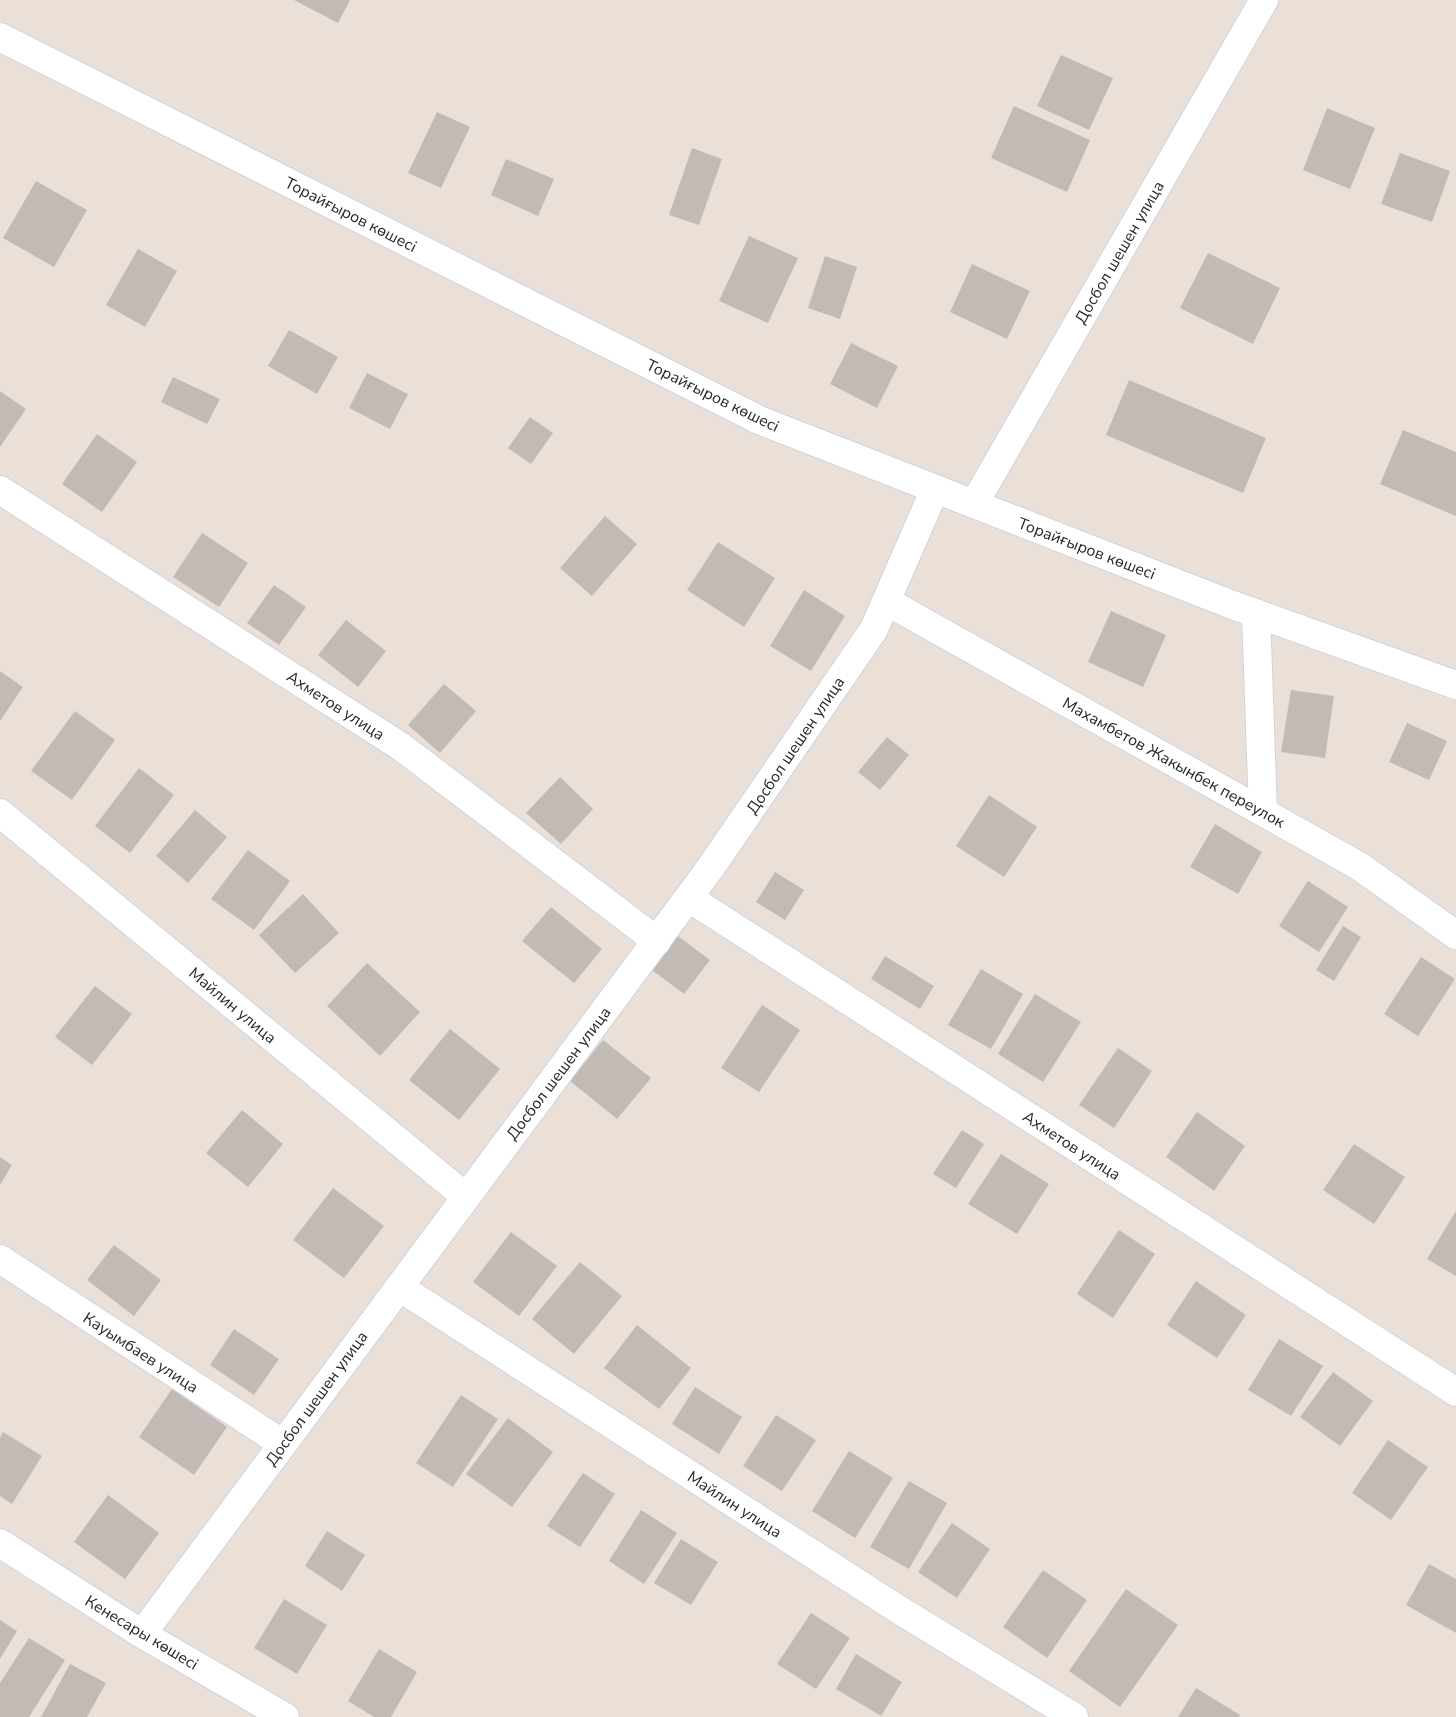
<svg xmlns="http://www.w3.org/2000/svg" width="1456" height="1717" font-family="'Nunito Sans',sans-serif">
  <style>
    .building { fill: #c2bab5 }
    .lines { fill: none; stroke-linecap: round; stroke-linejoin: round }
    .minor-casing { stroke: #cdd3e1; stroke-width: 30 }
    .minor { stroke: #fff; stroke-width: 28 }
    .labels { text-anchor: middle; stroke-width: 5; stroke-linejoin: round; paint-order: stroke }
    .street-label { font-size: 16px; fill: #272727; stroke: #fff }
  </style>
  <rect width="100%" height="100%" fill="#eae0d8"/>
  <path class="building" d="M294,0H350L338,23Z
    M1061,55L1113,78L1089,130L1037,106Z
    M1014,106L1090,140L1067,192L991,158Z
    M1327,108L1375,128L1350,189L1303,170Z
    M437,112L470,127L441,188L408,173Z
    M692,148L722,159L699,225L669,215Z
    M1400,153L1450,171L1432,222L1381,204Z
    M506,159L554,179L538,216L491,195Z
    M36,181L87,210L54,267L3,238Z
    M749,236L798,258L768,323L719,301Z
    M138,249L177,271L145,327L106,305Z
    M1208,253L1280,288L1253,344L1180,308Z
    M825,256L857,267L840,319L808,308Z
    M972,264L1030,291L1007,339L950,312Z
    M289,330L338,357L317,394L268,366Z
    M851,343L898,366L877,408L830,384Z
    M367,373L408,394L390,429L349,408Z
    M173,377L220,399L207,424L161,402Z
    M1129,380L1266,438L1243,493L1106,435Z
    M0,391L26,409L0,447Z
    M530,417L553,433L531,464L508,448Z
    M1403,430L1456,452V516L1380,484Z
    M97,434L137,462L102,512L62,484Z
    M605,516L637,544L592,596L560,568Z
    M202,533L248,563L219,607L173,577Z
    M718,542L775,578L744,627L687,590Z
    M274,585L306,607L279,645L247,623Z
    M804,590L845,616L811,671L770,646Z
    M1111,611L1166,635L1143,687L1088,662Z
    M346,620L386,651L358,687L318,655Z
    M0,671L23,687L0,721Z
    M444,684L476,711L440,753L408,725Z
    M1291,690L1334,696L1325,758L1281,752Z
    M75,711L115,740L72,800L31,771Z
    M1407,723L1447,741L1429,780L1389,762Z
    M887,737L909,755L880,790L858,772Z
    M139,768L174,795L130,853L95,826Z
    M560,777L593,809L561,844L526,813Z
    M989,795L1037,827L1004,877L956,846Z
    M195,810L227,837L188,883L156,856Z
    M1215,824L1262,852L1238,894L1190,867Z
    M248,850L290,881L254,930L211,899Z
    M775,872L804,890L785,920L756,902Z
    M1308,881L1348,907L1319,952L1279,926Z
    M303,894L339,933L295,973L259,935Z
    M551,907L602,949L574,983L522,941Z
    M1343,926L1361,937L1334,981L1316,970Z
    M678,936L710,960L684,994L652,970Z
    M885,956L934,986L920,1009L871,979Z
    M1421,957L1455,979L1418,1036L1384,1014Z
    M367,963L420,1012L380,1056L327,1006Z
    M981,969L1023,994L991,1049L948,1025Z
    M95,986L132,1014L92,1065L55,1037Z
    M1035,994L1081,1022L1043,1082L998,1054Z
    M762,1005L800,1030L759,1092L721,1068Z
    M450,1029L500,1069L459,1120L409,1080Z
    M603,1040L651,1078L617,1119L570,1081Z
    M1118,1048L1152,1071L1114,1128L1079,1105Z
    M242,1110L283,1144L248,1187L206,1153Z
    M1197,1112L1245,1146L1214,1191L1166,1157Z
    M962,1130L984,1144L956,1188L933,1174Z
    M1354,1144L1405,1177L1374,1224L1323,1190Z
    M1001,1154L1049,1184L1017,1234L968,1204Z
    M0,1157L12,1165L0,1185Z
    M333,1188L384,1226L344,1278L293,1240Z
    M1456,1211V1276L1427,1259Z
    M1119,1230L1155,1254L1113,1318L1077,1294Z
    M511,1232L557,1266L519,1316L473,1282Z
    M114,1245L161,1280L134,1316L87,1280Z
    M580,1262L622,1296L574,1354L532,1319Z
    M1196,1281L1246,1315L1217,1358L1167,1325Z
    M637,1325L691,1368L659,1409L604,1368Z
    M234,1329L279,1359L254,1395L210,1365Z
    M1279,1339L1323,1366L1291,1416L1248,1390Z
    M1333,1372L1373,1401L1340,1446L1300,1417Z
    M695,1387L742,1417L719,1454L672,1424Z
    M172,1389L227,1427L194,1475L139,1437Z
    M461,1395L498,1419L453,1487L416,1463Z
    M776,1415L816,1440L782,1491L743,1466Z
    M508,1418L553,1452L512,1507L466,1474Z
    M3,1432L42,1456L12,1504L0,1496V1438Z
    M1388,1440L1428,1467L1391,1520L1352,1493Z
    M849,1451L893,1478L855,1538L812,1511Z
    M583,1473L615,1494L580,1547L547,1526Z
    M909,1481L947,1503L909,1569L870,1547Z
    M108,1495L159,1533L125,1579L74,1542Z
    M641,1510L677,1533L644,1584L609,1561Z
    M952,1523L990,1549L957,1598L918,1572Z
    M327,1531L365,1555L342,1591L305,1566Z
    M681,1539L718,1562L691,1605L654,1583Z
    M1429,1564L1456,1579V1633L1406,1605Z
    M1043,1570L1087,1600L1047,1658L1003,1627Z
    M1126,1589L1178,1625L1120,1707L1069,1671Z
    M284,1599L327,1625L297,1674L254,1648Z
    M811,1613L850,1638L816,1689L777,1664Z
    M0,1620L17,1631L0,1659Z
    M29,1638L65,1660L29,1717H0V1683Z
    M379,1649L417,1672L391,1717H374L348,1701Z
    M856,1654L902,1682L881,1716L836,1689Z
    M70,1664L106,1683L87,1717H41Z
    M1196,1688L1240,1715L1238,1717H1178Z"/>
  <g class="lines">
    <defs>
      <path id="minor" d="M0,37L759,420L1230,604L1456,685
        M0,490L400,746L657,941
        M974,504L1264,0
        M886,601L1359,866L1456,935
        M1256,613L1263,812
        M0,813L466,1197
        M689,898L1456,1392
        M0,1259L283,1444
        M399,1287L893,1606L1074,1717
        M0,1543L142,1634L285,1717
        M142,1634L711,867L874,629L935,489"/>
    </defs>
    <use href="#minor" class="minor-casing"/>
    <use href="#minor" class="minor"/>
  </g>
  <g class="labels">
    <g class="street-label">
      <text transform="translate(351 214) rotate(27)" y="6">Торайғыров көшесі</text>
      <text transform="translate(1119 252) rotate(-60)" y="6">Досбол шешен улица</text>
      <text transform="translate(713 395) rotate(26)" y="6">Торайғыров көшесі</text>
      <text transform="translate(1087 548) rotate(21)" y="6">Торайғыров көшесі</text>
      <text transform="translate(336 705) rotate(33)" y="6">Ахметов улица</text>
      <text transform="translate(795 745) rotate(-56)" y="6">Досбол шешен улица</text>
      <text transform="translate(1174 762) rotate(29)" y="6">Махамбетов Жакынбек переулок</text>
      <text transform="translate(233 1005) rotate(40)" y="6">Майлин улица</text>
      <text transform="translate(558 1073) rotate(-53)" y="6">Досбол шешен улица</text>
      <text transform="translate(1072 1145) rotate(33)" y="6">Ахметов улица</text>
      <text transform="translate(141 1352) rotate(33)" y="6">Кауымбаев улица</text>
      <text transform="translate(316 1398) rotate(-54)" y="6">Досбол шешен улица</text>
      <text transform="translate(735 1504) rotate(33)" y="6">Майлин улица</text>
      <text transform="translate(142 1632) rotate(31)" y="6">Кенесары көшесі</text>
    </g>
  </g>
</svg>
